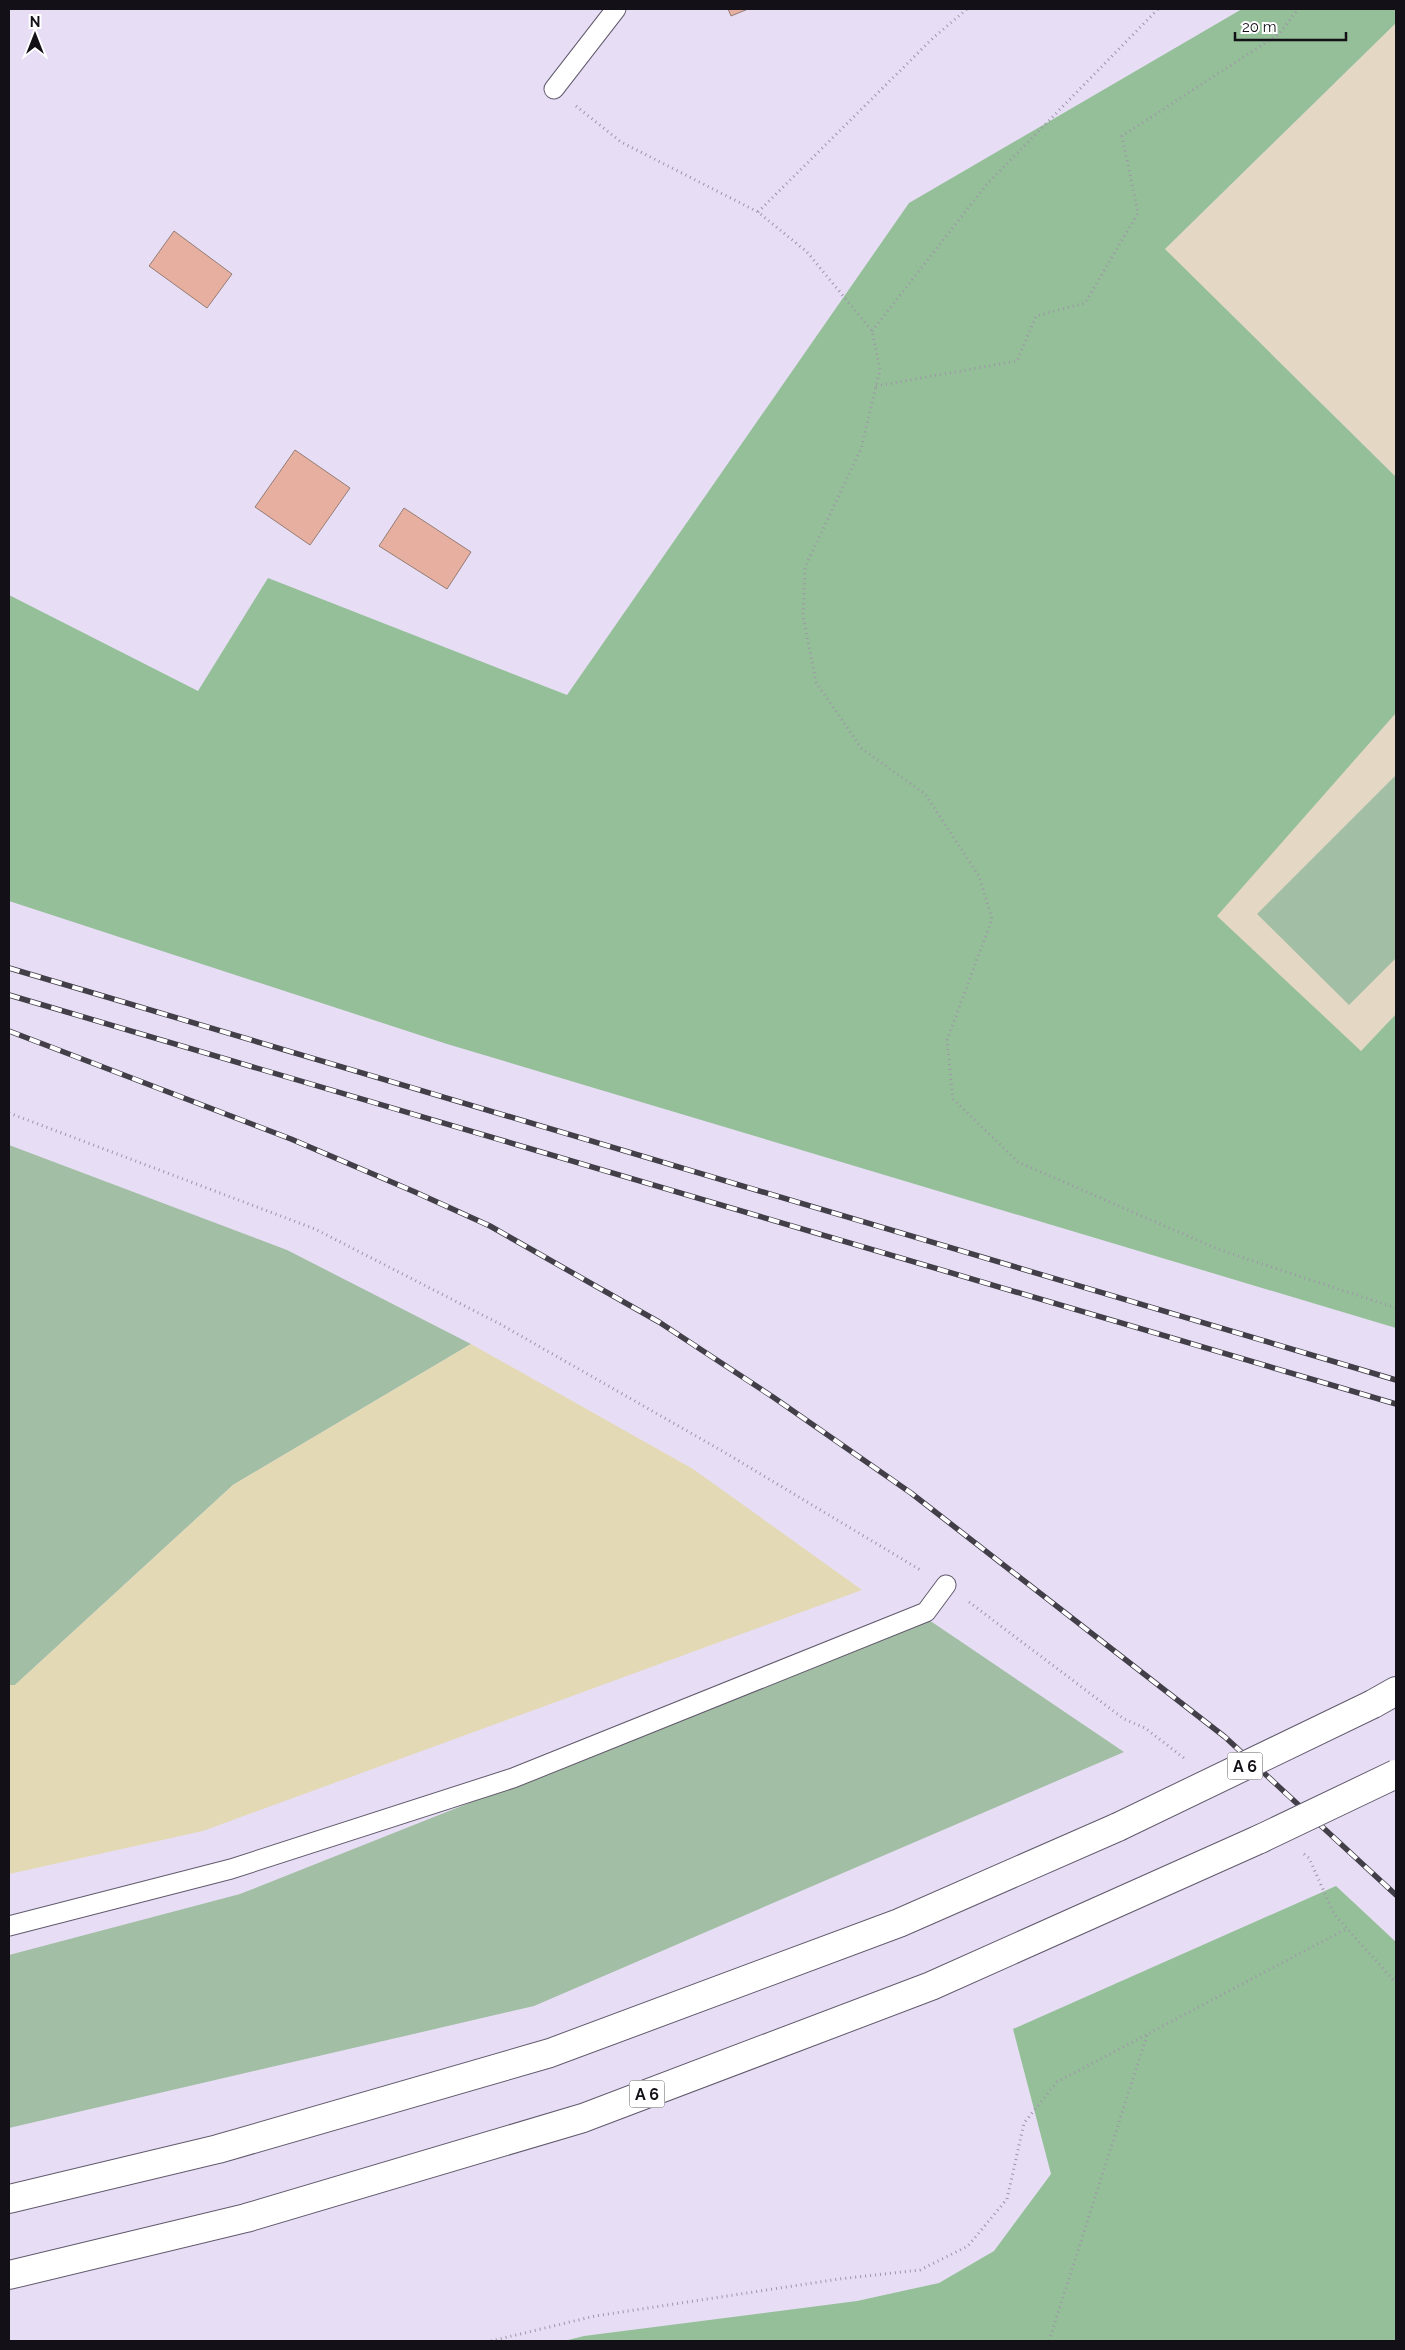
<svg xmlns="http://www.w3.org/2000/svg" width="1405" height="2350" font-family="Raleway,sans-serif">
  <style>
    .industrial { fill: #e4d7c3 }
    .green { fill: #a2bea4 }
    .forest { fill: #95bf99 }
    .sand { fill: #e3d9b4 }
    .building { fill: #e7af9f; stroke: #947c75 }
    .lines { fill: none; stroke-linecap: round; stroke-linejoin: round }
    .lane-casing { stroke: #625a6d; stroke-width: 21 }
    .highway-casing { stroke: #625a6d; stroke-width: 30 }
    .path { stroke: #9d96a7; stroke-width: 3; stroke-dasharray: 1 4; stroke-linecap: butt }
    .lane { stroke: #fff; stroke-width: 19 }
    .highway { stroke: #fff; stroke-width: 28 }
    .rail-casing { stroke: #433f49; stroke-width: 5.5 }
    .rail { stroke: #fff; stroke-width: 4; stroke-dasharray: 11; stroke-linecap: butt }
    .highway-bridge-casing { stroke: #625a6d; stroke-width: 30; stroke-linecap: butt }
    .highway-bridge { stroke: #fff; stroke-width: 28 }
    .labels { text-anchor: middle; stroke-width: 4.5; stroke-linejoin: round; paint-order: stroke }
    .shield { fill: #fff; stroke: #5a585d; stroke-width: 1 }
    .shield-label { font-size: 16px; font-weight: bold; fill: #131017 }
  </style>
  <rect width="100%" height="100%" fill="#e7def5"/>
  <path class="industrial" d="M1396,23V477L1165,249Z
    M1396,713V1014L1361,1051L1216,916Z"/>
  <path class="green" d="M1396,775V958L1349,1005L1257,914Z
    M9,1145L287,1250L471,1344L233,1485L15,1685H9Z
    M929,1620L1124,1752L534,2006L9,2128V1955L240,1894Z"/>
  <path class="forest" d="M1242,9H1396V23L1165,249L1396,477V713L1217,916L1361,1051L1396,1014V1328L447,1044L9,901V595L198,691L268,578L567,695L909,203Z
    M1336,1886L1396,1942V2341H564L584,2336L857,2301L939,2283L994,2251L1051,2174L1013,2029Z"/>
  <path class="sand" d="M471,1344L693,1469L862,1590L203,1831L9,1874V1685H15L233,1485Z"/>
  <path class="building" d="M728,9H748L731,16Z
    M174,231L232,274L207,308L149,266Z
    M295,450L350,488L310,545L255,507Z
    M404,508L471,552L447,589L379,546Z"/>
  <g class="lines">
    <defs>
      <path id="lane" d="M554,89L616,9
        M9,1926L231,1869L513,1778L926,1612L946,1585"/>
      <path id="highway" d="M1373,1704L1396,1691
        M9,2199L218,2149L550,2053L899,1923L1118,1827
        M9,2275L246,2218L583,2118L931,1986L1260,1839"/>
    </defs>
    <use href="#lane" class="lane-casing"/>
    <use href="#highway" class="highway-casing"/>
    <path class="path" d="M576,106L621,142L758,212L807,252L872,331L880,370L876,386L861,449L805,567L803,616L816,682L861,748L925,794L979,876L992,919L947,1040L953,1099L1018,1162L1220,1250L1396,1308
      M758,212L933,38L967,9
      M872,331L987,184L1158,9
      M876,386L1017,361L1036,316L1085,303L1138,213L1122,136L1279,34L1298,9
      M9,1113L315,1229L500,1324L724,1452L922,1571
      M969,1602L1124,1719L1145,1728L1184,1758
      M1304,1854L1309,1858L1334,1914L1396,1983
      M491,2341L595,2316L839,2279L920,2270L968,2246L1007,2199L1024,2123L1057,2082L1346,1929
      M1049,2341L1147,2035"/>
    <use href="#lane" class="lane"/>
    <use href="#highway" class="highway"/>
    <defs>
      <path id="rail" d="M9,968L1396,1380
        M9,995L1396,1404
        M9,1031L291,1139L415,1192L490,1226L659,1322L773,1397L911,1493L1225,1737L1396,1895"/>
    </defs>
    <use href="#rail" class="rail-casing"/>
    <use href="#rail" class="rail"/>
    <defs>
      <path id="highway-bridge" d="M1118,1827L1373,1704
        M1260,1839L1396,1774"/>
    </defs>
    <use href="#highway-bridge" class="highway-bridge-casing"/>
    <use href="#highway-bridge" class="highway-bridge"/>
  </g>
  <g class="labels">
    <g class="shield">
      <rect x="1227.5" y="1752.5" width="35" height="27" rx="4"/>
      <rect x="629.5" y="2080.5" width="35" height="27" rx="4"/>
    </g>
    <g class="shield-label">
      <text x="1245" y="1772">A 6</text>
      <text x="647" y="2100">A 6</text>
    </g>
  </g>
  <rect width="1405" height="2350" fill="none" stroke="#131017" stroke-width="20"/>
  <g transform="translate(35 35)" stroke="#ffffff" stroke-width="4" paint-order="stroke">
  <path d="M0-4L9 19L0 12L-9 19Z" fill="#131017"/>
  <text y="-8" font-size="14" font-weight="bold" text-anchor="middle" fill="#131017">N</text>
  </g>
  <path d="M1235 32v8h111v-8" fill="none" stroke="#131017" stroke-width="2.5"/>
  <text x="1242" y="32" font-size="15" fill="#131017" stroke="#ffffff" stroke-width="4" paint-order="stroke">20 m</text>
</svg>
